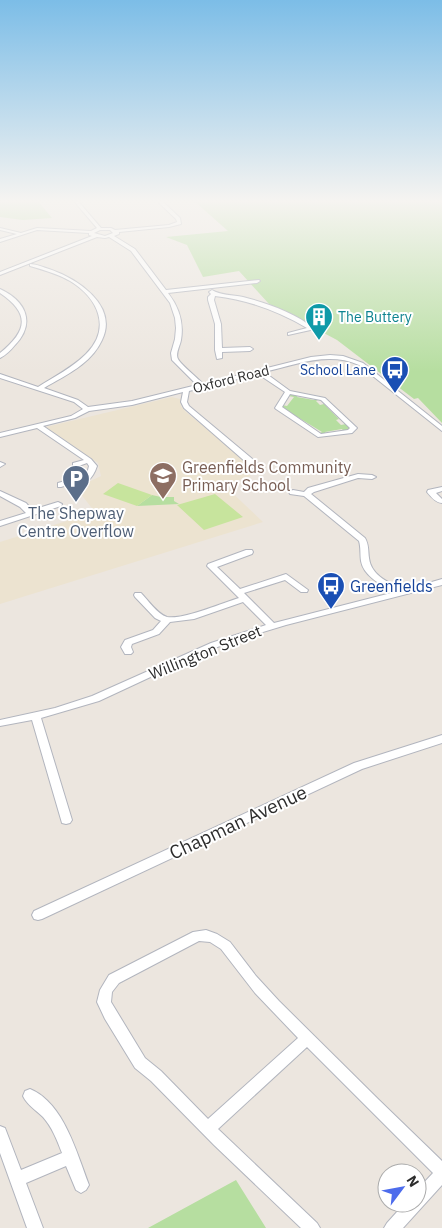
<svg xmlns="http://www.w3.org/2000/svg" width="442" height="1228" font-family="'IBM Plex Sans',sans-serif">
  <style>
    .education { fill: #ece3d0 }
    .green { fill: #b6dea0 }
    .pitch { fill: #c7e49d }
    .lines { fill: none; stroke-linecap: round; stroke-linejoin: round }
    .minor-casing { stroke: #b2b5be; stroke-width: 2 }
    .minor { fill: #fff; fill-rule: evenodd }
    .labels { text-anchor: middle; stroke-width: 4; stroke-linejoin: round; paint-order: stroke }
    .far-culture-label { font-size: 14px; fill: #0d838f; stroke: #fff; text-anchor: start }
    .far-transit-label { font-size: 14px; fill: #164399; stroke: #fff; text-anchor: end }
    .far-street-label { font-size: 14px; fill: #2c2c2c; stroke: #fff }
    .education-label { font-size: 16px; fill: #785e54; stroke: #fff; text-anchor: start }
    .service-label { font-size: 16px; fill: #4e5e75; stroke: #fff }
    .transit-label { font-size: 16px; fill: #164399; stroke: #fff; text-anchor: start }
    .street-label { font-size: 16px; fill: #2c2c2c; stroke: #fff }
    .near-street-label { font-size: 19px; fill: #2c2c2c; stroke: #fff }
  </style>
  <rect width="100%" height="100%" fill="#ece6df"/>
  <path class="education" d="M172,397L180,399L181,406L186,412L247,462L243,469L251,476L224,485L263,522L0,604V542L95,512L76,488L101,476L98,463L46,427Z"/>
  <path class="green" d="M14,200H37L52,218L23,220L0,217V202Z
    M193,200H442V423L418,398L414,399L337,340L269,304L239,271L203,277L187,245L166,237L228,231Z
    M291,395H298L297,397L314,400L316,398L320,399L316,401L320,405L324,404L339,419L336,420L341,425L346,424L351,429L344,432L342,429L325,432L327,435L317,434L322,432L281,407L282,405L287,406L294,397L288,396Z
    M152,495L161,497H174V501L179,504L137,506Z
    M236,1180L266,1228H148Z"/>
  <path class="pitch" d="M118,483L152,495L137,506L103,494Z
    M215,494L243,517L204,530L177,505Z"/>
  <g class="lines">
    <defs>
      <path id="minor" d="M73,200H77L101,228H111L115,230L169,225L177,222L176,219L156,200H161L180,218L181,224L169,227L119,232V234L114,236L135,249L166,290L259,280L260,281L257,283L168,293C179,307 184,323 181,340C180,346 175,354 178,359C181,365 198,378 203,384L311,357L330,355L343,356L363,363L442,426V431L359,365C328,351 295,365 264,372L290,391L325,398L356,427L357,428L352,433L318,437L276,409L275,408L285,392L258,374L189,391L187,402L189,406L262,467V471H256L184,408L181,402L183,392L132,405L89,411L75,418L43,426L91,459L97,466C93,479 85,485 72,489L68,487L77,482L61,487H58V483L79,477L83,478L87,474L89,466L87,463L76,467H73V463L84,460L37,428L0,437V433L71,416L83,409L74,402L0,378V374L38,387C55,376 72,368 86,354C112,328 98,298 70,281C58,274 44,270 30,266V264C36,264 43,267 49,269C76,278 119,305 102,340C91,364 66,375 44,388L78,400L88,407L132,401L197,385L172,360L171,353L175,339L176,328L175,318L170,303L131,251L109,237L105,238L97,237L0,275V272L92,236L89,235V233L37,230L0,242V239L17,234L0,230V228L21,233L37,228L91,231L97,228ZM100,230H110L113,233L105,236L94,233ZM290,394L321,400L350,428L348,430L321,434L282,407Z
        M0,289C26,301 36,323 15,345C11,350 6,355 0,358V353C27,331 31,314 0,293Z
        M212,290C220,295 233,295 243,297C267,303 295,313 315,329L288,335V333L307,328C278,311 249,300 215,296L214,300L221,324L222,348L250,347L253,349L250,351L222,352V358L217,359L215,350V324L208,300V297L211,294L209,292Z
        M0,462L5,464L0,467Z
        M358,474L372,475L376,477L372,479L358,478L314,492L311,494L365,538C369,545 368,551 369,558C371,576 390,583 404,590L442,579V585L286,625L233,641L202,653L99,701L41,718L72,820L70,823L66,824L62,823L32,720L0,726V720L55,708L92,696L211,643L266,625L243,602L194,619L170,622L159,634L132,644L131,647L133,652L131,654H125L121,647L125,640L153,630L161,621L155,618L135,597L134,595L135,593H141C148,600 157,614 167,617C183,620 222,603 239,598L207,566L208,564L246,550H252L253,552L252,554L217,567L240,589L286,574L308,590L307,592H301L285,580L244,593L274,623L395,592C382,585 364,577 361,561C360,554 361,548 359,541L304,496L290,494L289,492L293,490L304,492L308,488Z
        M442,487V491L436,493L442,499V503C436,503 431,497 427,492L428,490Z
        M0,491L26,503L32,510L58,502L62,504L61,506L0,526V521L26,513L20,507L0,496Z
        M442,735V743L362,769L42,919L38,920L34,919L32,915L34,911L354,763Z
        M206,930L217,934L230,942L256,976L279,1001L379,1100L442,1161V1185L403,1228H384L387,1223L405,1203H417V1190L433,1173L307,1047L218,1129L317,1223L320,1228H301L214,1145L151,1081L135,1068L105,1019L97,1002L100,990L109,975L193,932ZM199,941L210,942L221,949L255,993L298,1038L208,1119L161,1071L145,1058L111,1002L112,992L119,983Z
        M30,1089C64,1103 77,1154 89,1185L86,1190L81,1193L76,1190L66,1166L26,1183L43,1228H27L0,1153V1126L5,1128L21,1170L62,1153C57,1140 52,1127 43,1117C36,1110 27,1105 23,1096L25,1091Z"/>
    </defs>
    <use href="#minor" class="minor-casing"/>
    <use href="#minor" class="minor"/>
  </g>
  <linearGradient id="sky" x2="0" y2="1"><stop stop-color="#7cbde7"/><stop offset="0.54" stop-color="#f6f4f1"/><stop offset="1" stop-color="#f6f4f1" stop-opacity="0"/></linearGradient>
  <rect width="442" height="372" fill="url(#sky)"/>
  <defs>
    <symbol id="building-pin" viewBox="-11 -11 22 30"><path d="M0 17L-7.5 6A9.5 9.5 0 1 1 7.5 6Z" fill="#0f9aa8" stroke="#fff"/><path d="M-4-6H4V6H1V3H-1V6H-4ZM-2.5-4.3h1.7v1.8h-1.7ZM.8-4.3h1.7v1.8H.8ZM-2.5-1h1.7V.8h-1.7ZM.8-1h1.7V.8H.8Z" fill="#fff"/></symbol>
    <symbol id="bus-pin" viewBox="-11 -11 22 30"><path d="M0 17L-7.5 6A9.5 9.5 0 1 1 7.5 6Z" fill="#1a4fb4" stroke="#fff"/><path d="M-5-6H5V4H4V6H2V4H-2V6H-4V4H-5ZM-3.5-4V0h7V-4ZM-3.5 1.2v1.5H-2V1.2ZM2 1.2v1.5H3.5V1.2Z" fill="#fff"/></symbol>
    <symbol id="school-pin" viewBox="-11 -11 22 30"><path d="M0 17L-7.5 6A9.5 9.5 0 1 1 7.5 6Z" fill="#8d6e63" stroke="#fff"/><path d="M0-5L7-2L0 1L-7-2ZM-4 1L0 2.5L4 1V4Q0 6-4 4Z" fill="#fff"/></symbol>
    <symbol id="parking-pin" viewBox="-11 -11 22 30"><path d="M0 17L-7.5 6A9.5 9.5 0 1 1 7.5 6Z" fill="#5c6f8a" stroke="#fff"/><path d="M-3.5-5.5H1a3.5 3.5 0 0 1 0 7H-1V5.5H-3.5ZM-1-3.4V-.6H.8a1.4 1.4 0 0 0 0-2.8Z" fill="#fff"/></symbol>
  </defs>
  <g fill-rule="evenodd">
    <use href="#building-pin" x="303" y="301" width="32" height="43"/>
    <use href="#bus-pin" x="379" y="354" width="32" height="43"/>
    <use href="#school-pin" x="147" y="460" width="32" height="43"/>
    <use href="#parking-pin" x="60" y="463" width="32" height="43"/>
    <use href="#bus-pin" x="315" y="570" width="32" height="43"/>
  </g>
  <g class="labels">
    <g class="far-culture-label">
      <text x="338" y="322">The Buttery</text>
    </g>
    <g class="far-transit-label">
      <text x="376" y="375">School Lane</text>
    </g>
    <g class="far-street-label">
      <text transform="translate(231 379) rotate(-14)" y="5">Oxford Road</text>
    </g>
    <g class="education-label">
      <text x="182" y="473">Greenfields Community<tspan x="182" dy="18">Primary School</tspan></text>
    </g>
    <g class="service-label">
      <text x="76" y="519">The Shepway<tspan x="76" dy="18">Centre Overflow</tspan></text>
    </g>
    <g class="transit-label">
      <text x="350" y="592">Greenfields</text>
    </g>
    <g class="street-label">
      <text transform="translate(205 652) rotate(-22)" y="6">Willington Street</text>
    </g>
    <g class="near-street-label">
      <text transform="translate(238 822) rotate(-25)" y="7">Chapman Avenue</text>
    </g>
  </g>
  <g transform="translate(402 1188) rotate(58)"><circle r="24" fill="#ffffff" stroke="#ababab"/>
  <path d="M0-4L9 19L0 12L-9 19Z" fill="#4d6cec"/>
  <text y="-8" font-size="14" font-weight="bold" text-anchor="middle" fill="#2c2c2c">N</text>
  </g>
</svg>
